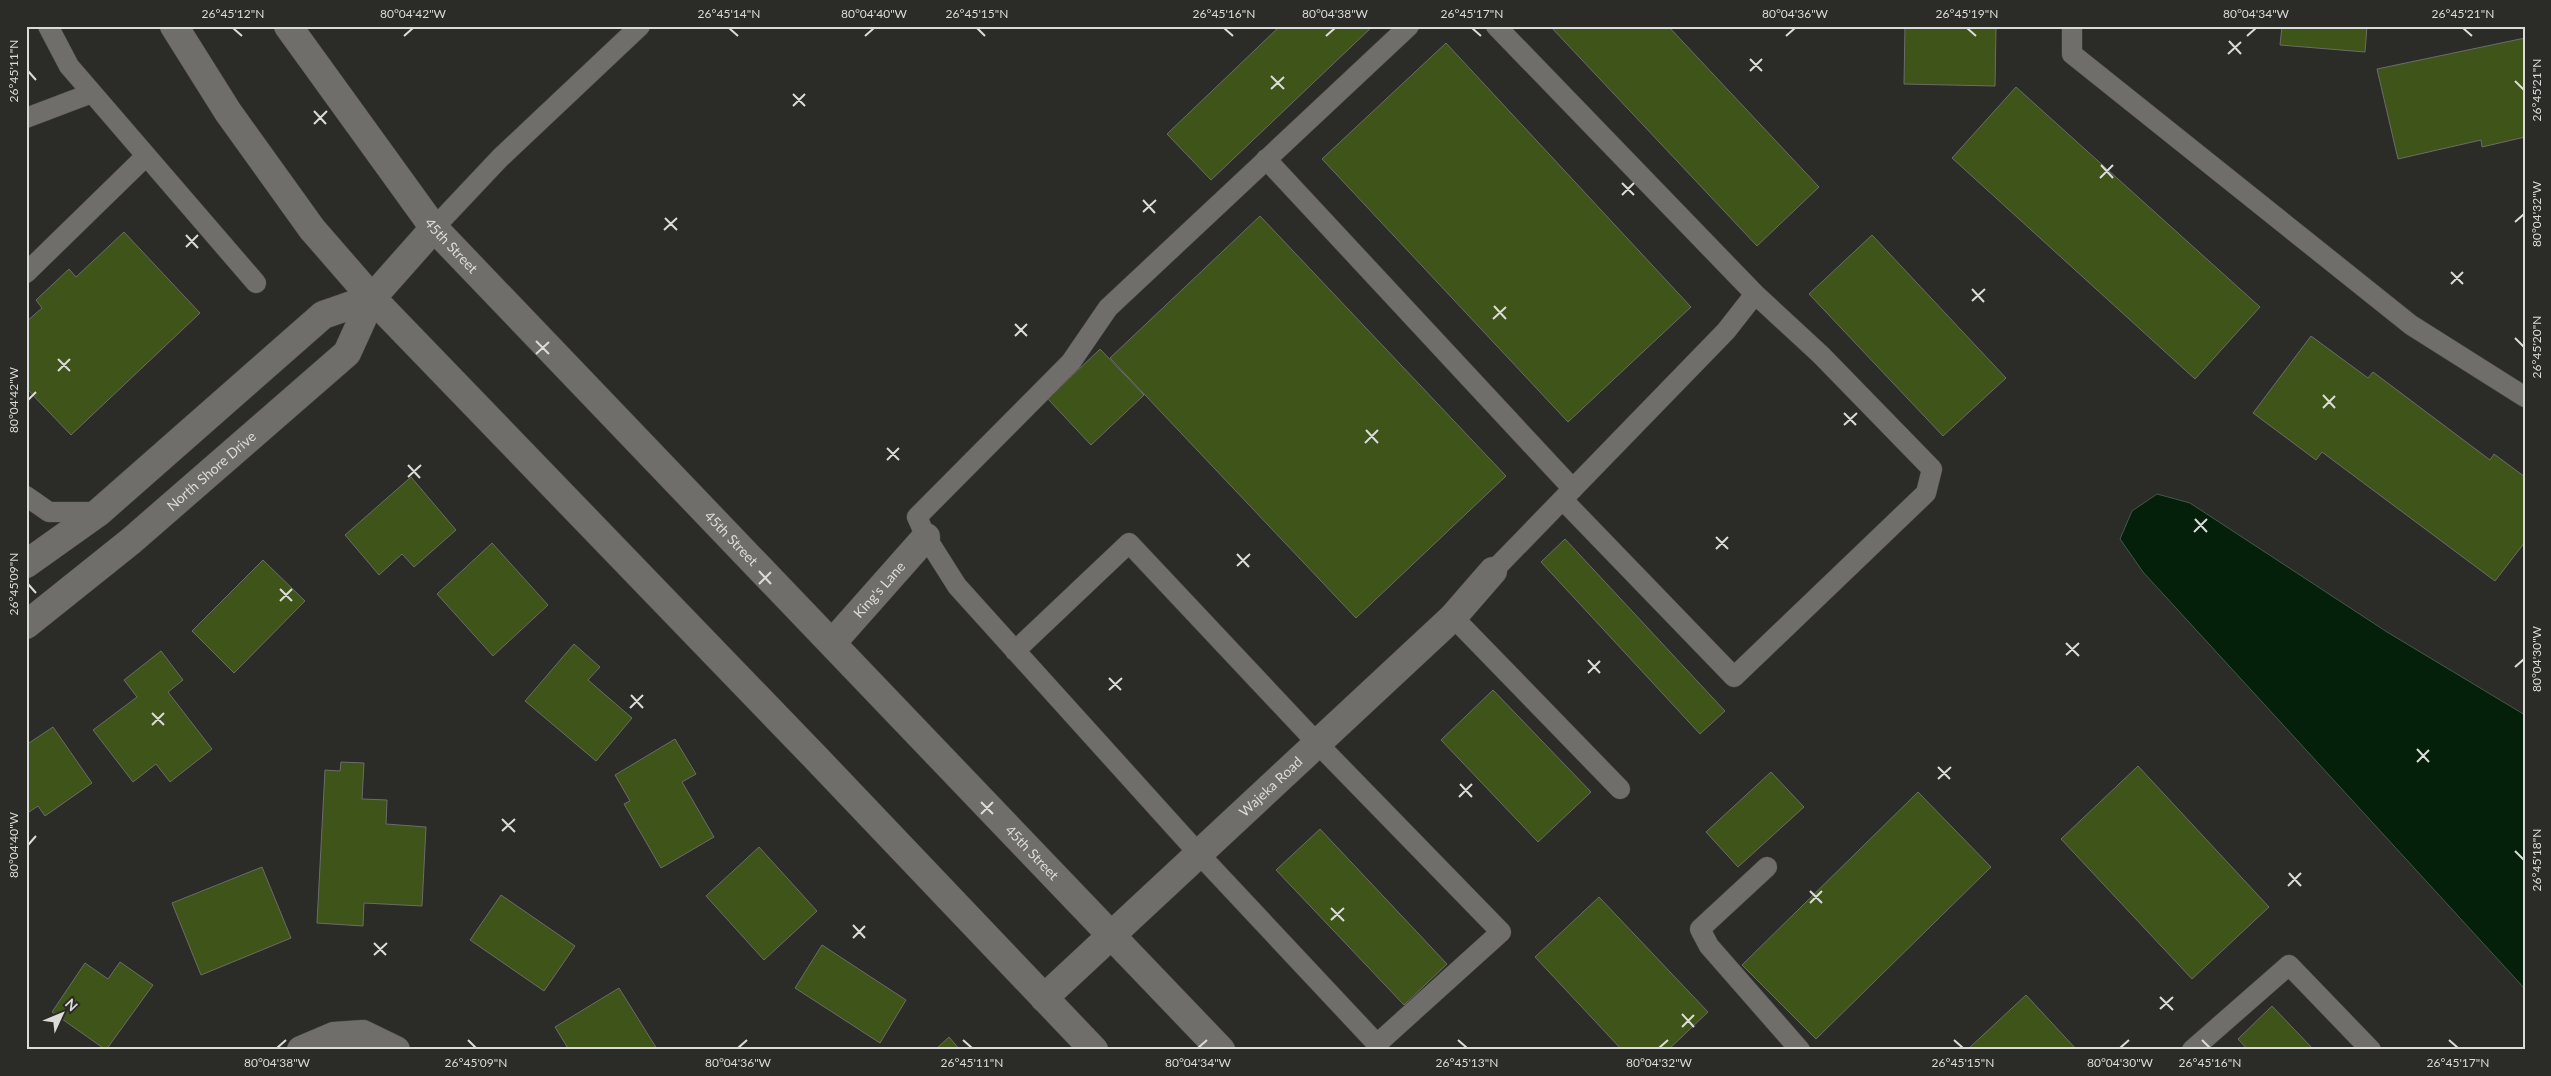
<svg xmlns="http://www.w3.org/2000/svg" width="2551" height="1076" font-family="Lato,sans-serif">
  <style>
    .water { fill: #04200b; stroke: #445848 }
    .building { fill: #3f5419; stroke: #6b6c69 }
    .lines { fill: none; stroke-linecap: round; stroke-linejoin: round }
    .lane-casing { stroke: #474744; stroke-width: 21 }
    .street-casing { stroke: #474744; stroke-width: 29 }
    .secondary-casing { stroke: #474744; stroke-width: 29 }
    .lane { stroke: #6f6e6b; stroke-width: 20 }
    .street { stroke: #6f6e6b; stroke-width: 28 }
    .secondary { stroke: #6f6e6b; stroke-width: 28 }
    .ticks { fill: none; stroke: #dbdbd8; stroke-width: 2 }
    .labels { text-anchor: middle; stroke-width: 4; stroke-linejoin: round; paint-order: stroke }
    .street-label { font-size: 14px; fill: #dbdbd8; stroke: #2b2b28 }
    .neatline { fill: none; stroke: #dbdbd8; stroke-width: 2 }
    .ticks-label { font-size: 12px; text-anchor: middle; fill: #dbdbd8 }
  </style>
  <rect width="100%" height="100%" fill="#2b2b28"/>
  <path class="water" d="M2157,494L2190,503L2387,632L2525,715V989L2143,572L2120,539L2132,511Z"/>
  <path class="building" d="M1280,26H1373L1211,180L1167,134Z
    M1550,26H1668L1819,187L1757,246Z
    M1905,26H1996L1995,86L1904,84Z
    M2282,26H2367L2365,52L2280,45Z
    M2525,38V137L2482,147L2481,140L2398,159L2377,69Z
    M1446,43L1691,307L1568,422L1322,159Z
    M2016,87L2260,307L2195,379L1952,158Z
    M1260,216L1506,476L1356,618L1110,358Z
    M124,232L200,313L71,435L26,388V322L42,308L36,300L69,269L76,277Z
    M1872,235L2006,378L1943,436L1809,294Z
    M2311,336L2368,378L2373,372L2490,460L2494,454L2525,477V542L2495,581L2322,452L2316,460L2253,413Z
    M1100,349L1144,395L1091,445L1048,399Z
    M411,477L456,530L414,567L402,554L379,575L345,535Z
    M1565,539L1725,711L1700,734L1541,562Z
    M492,543L548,605L493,656L437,594Z
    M263,560L305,601L234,673L192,631Z
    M574,644L600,667L588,680L632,718L596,761L525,701Z
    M161,651L183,680L168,692L212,749L170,782L156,764L133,782L93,730L137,697L124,680Z
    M1493,690L1591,792L1538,842L1441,740Z
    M53,727L92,783L45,816L38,806L26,814V745Z
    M675,739L696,774L682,782L714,837L661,868L624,804L630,801L615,775Z
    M341,762L364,763L362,799L387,800L386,824L426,827L422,906L364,903L363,926L317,923L325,770L340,771Z
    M2138,766L2269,907L2192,979L2061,839Z
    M1771,772L1804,807L1738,867L1706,832Z
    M1918,792L1991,867L1816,1039L1742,965Z
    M1320,829L1447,964L1404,1005L1276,870Z
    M759,847L817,911L764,960L706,896Z
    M262,867L291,938L201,975L172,903Z
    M501,895L575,946L544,991L470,940Z
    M1599,897L1708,1012L1668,1050H1622L1535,957Z
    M822,945L906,1000L880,1043L795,988Z
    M120,962L153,985L106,1050L52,1012L85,963L108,979Z
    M619,988L657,1049L569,1050L555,1027Z
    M2026,995L2077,1050H1967Z
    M2272,1006L2314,1050H2248L2238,1039Z
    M949,1037L960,1050H935Z"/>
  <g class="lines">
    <defs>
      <path id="lane" d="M48,26L69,66L256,283
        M2072,26V54L2411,325L2525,397
        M26,118L92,93
        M1266,159L1573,489
        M434,228L500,158L640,26
        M26,273L146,156
        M26,496L49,512H99
        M1563,500L1734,677L1926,493L1932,469L1821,355L1755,294
        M1493,571L1726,331L1755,294L1496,26
        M1453,617L1620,789
        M1015,651L1129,543L1317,743L1501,932L1377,1044
        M1767,867L1700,929L1709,946L1800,1050
        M1379,1050L1377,1044L1199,854L957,586L926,537L917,517L1071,362L1108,308L1409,26
        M2192,1050L2289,965L2371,1050"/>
      <g id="street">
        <path d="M26,564L99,512L323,315L372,298"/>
        <path id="s1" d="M26,625L131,541L347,353L372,298L434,228"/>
        <path id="s2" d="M833,642L926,537"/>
        <path id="s3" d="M1044,998L1453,617L1493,571"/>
        <path d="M301,1050L334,1036L363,1034L396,1050"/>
      </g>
      <g id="secondary">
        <path d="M174,26L228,112L312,229L372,298L817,759L1094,1050"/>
        <path id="s4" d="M288,26L434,228L1221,1050"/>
      </g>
    </defs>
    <use href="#lane" class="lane-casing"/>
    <use href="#street" class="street-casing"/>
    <use href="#secondary" class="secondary-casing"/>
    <use href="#lane" class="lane"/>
    <use href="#street" class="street"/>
    <use href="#secondary" class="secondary"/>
  </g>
  <path class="ticks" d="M233,28L242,36M729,28L738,36M977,28L985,36M1224,28L1233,36M1472,28L1481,36M1967,28L1976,36M2463,28L2472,36M404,36L413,28M865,36L874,28M1326,36L1335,28M1786,36L1795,28M2247,36L2256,28M2229,41L2241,54M2228,54L2241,42M1750,59L1762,71M28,71L36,80M1750,71L1762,59M1271,76L1284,89M2515,81L2524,90M1271,89L1284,77M793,94L805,106M793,106L805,94M314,111L326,124M314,124L327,111M2101,165L2113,178M2100,178L2113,165M1622,183L1634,195M1622,195L1634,183M1143,200L1155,213M1143,212L1156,200M665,218L677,230M2515,222L2524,214M664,230L677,218M186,235L198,248M186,247L198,235M2451,272L2463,284M2451,284L2463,272M1972,289L1984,302M1972,301L1985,289M1494,306L1506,319M1493,319L1506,307M1015,324L1027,336M1015,336L1027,324M2515,338L2524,347M536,341L549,354M536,354L549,342M58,359L70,371M58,371L70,359M2323,395L2335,408M28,400L36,392M2323,408L2335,396M1844,413L1856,425M1844,425L1857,413M1366,430L1378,443M1365,443L1378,430M887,448L899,460M887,460L899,448M408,465L420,478M408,477L421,465M2195,519L2207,532M2194,532L2207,519M1716,537L1728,549M1716,549L1728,537M1237,554L1249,567M1237,566L1250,554M759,571L771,584M28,584L36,593M759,584L771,572M280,589L292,601M280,601L292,589M2066,643L2079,656M2066,655L2079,643M1588,660L1600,673M2515,667L2524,659M1588,673L1600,661M1109,678L1121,690M1109,690L1122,678M631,695L643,708M630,708L643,695M152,713L164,725M152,725L164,713M2417,749L2429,762M2417,762L2429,750M1938,767L1950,779M1938,779L1951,767M1460,784L1472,797M1459,797L1472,784M981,802L993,814M981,814L993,802M502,819L515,832M502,831L515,819M28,845L36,836M2515,851L2524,860M2289,873L2301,886M2288,886L2301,873M1810,891L1822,903M1810,903L1822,891M1331,908L1344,921M1331,920L1344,908M853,925L865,938M853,938L865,926M374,943L386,955M374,955L387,943M2160,997L2173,1010M2160,1009L2173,997M1682,1014L1694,1027M1682,1027L1694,1015M468,1040L476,1048M963,1040L972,1048M1458,1040L1467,1048M1954,1040L1963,1048M2202,1040L2210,1048M2449,1040L2458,1048M277,1048L286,1040M738,1048L747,1040M1198,1048L1207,1040M1659,1048L1668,1040M2120,1048L2129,1040"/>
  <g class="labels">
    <g class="street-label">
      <text dy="5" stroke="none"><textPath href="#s4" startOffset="274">45th Street</textPath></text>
      <text dy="5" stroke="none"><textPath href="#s1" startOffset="241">North Shore Drive</textPath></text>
      <text dy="5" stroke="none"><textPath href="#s4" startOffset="679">45th Street</textPath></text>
      <text dy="5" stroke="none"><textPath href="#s2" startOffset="70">King's Lane</textPath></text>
      <text dy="5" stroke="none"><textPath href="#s3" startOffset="310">Wajeka Road</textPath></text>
      <text dy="5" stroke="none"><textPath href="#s4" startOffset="1114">45th Street</textPath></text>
    </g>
  </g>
  <rect width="2551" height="1076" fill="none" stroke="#2b2b28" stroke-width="55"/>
  <g transform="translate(62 1014) rotate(46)" stroke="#2b2b28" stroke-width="4" paint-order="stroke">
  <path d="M0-4L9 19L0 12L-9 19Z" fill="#dbdbd8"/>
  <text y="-8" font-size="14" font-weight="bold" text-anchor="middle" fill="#dbdbd8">N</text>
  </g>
  <rect x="28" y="28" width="2496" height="1020" class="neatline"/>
  <g class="ticks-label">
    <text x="233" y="18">26°45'12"N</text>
    <text x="413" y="18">80°04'42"W</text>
    <text x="729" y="18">26°45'14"N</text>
    <text x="874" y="18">80°04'40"W</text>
    <text x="977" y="18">26°45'15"N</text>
    <text x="1224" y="18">26°45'16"N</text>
    <text x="1335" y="18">80°04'38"W</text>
    <text x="1472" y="18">26°45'17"N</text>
    <text x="1795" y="18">80°04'36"W</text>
    <text x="1967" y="18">26°45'19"N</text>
    <text x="2256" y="18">80°04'34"W</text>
    <text x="2463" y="18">26°45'21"N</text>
    <text transform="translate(14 71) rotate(-90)" y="4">26°45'11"N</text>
    <text transform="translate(2537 90) rotate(-90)" y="4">26°45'21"N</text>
    <text transform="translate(2537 214) rotate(-90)" y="4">80°04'32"W</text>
    <text transform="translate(2537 347) rotate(-90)" y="4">26°45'20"N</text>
    <text transform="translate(14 400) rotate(-90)" y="4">80°04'42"W</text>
    <text transform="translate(14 584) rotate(-90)" y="4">26°45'09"N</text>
    <text transform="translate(2537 659) rotate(-90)" y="4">80°04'30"W</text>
    <text transform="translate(14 845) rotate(-90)" y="4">80°04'40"W</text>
    <text transform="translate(2537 860) rotate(-90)" y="4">26°45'18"N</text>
    <text x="277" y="1067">80°04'38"W</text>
    <text x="476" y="1067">26°45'09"N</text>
    <text x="738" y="1067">80°04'36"W</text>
    <text x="972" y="1067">26°45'11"N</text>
    <text x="1198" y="1067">80°04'34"W</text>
    <text x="1467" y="1067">26°45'13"N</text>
    <text x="1659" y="1067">80°04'32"W</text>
    <text x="1963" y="1067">26°45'15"N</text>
    <text x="2120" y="1067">80°04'30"W</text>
    <text x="2210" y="1067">26°45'16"N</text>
    <text x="2458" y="1067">26°45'17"N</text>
  </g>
</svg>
